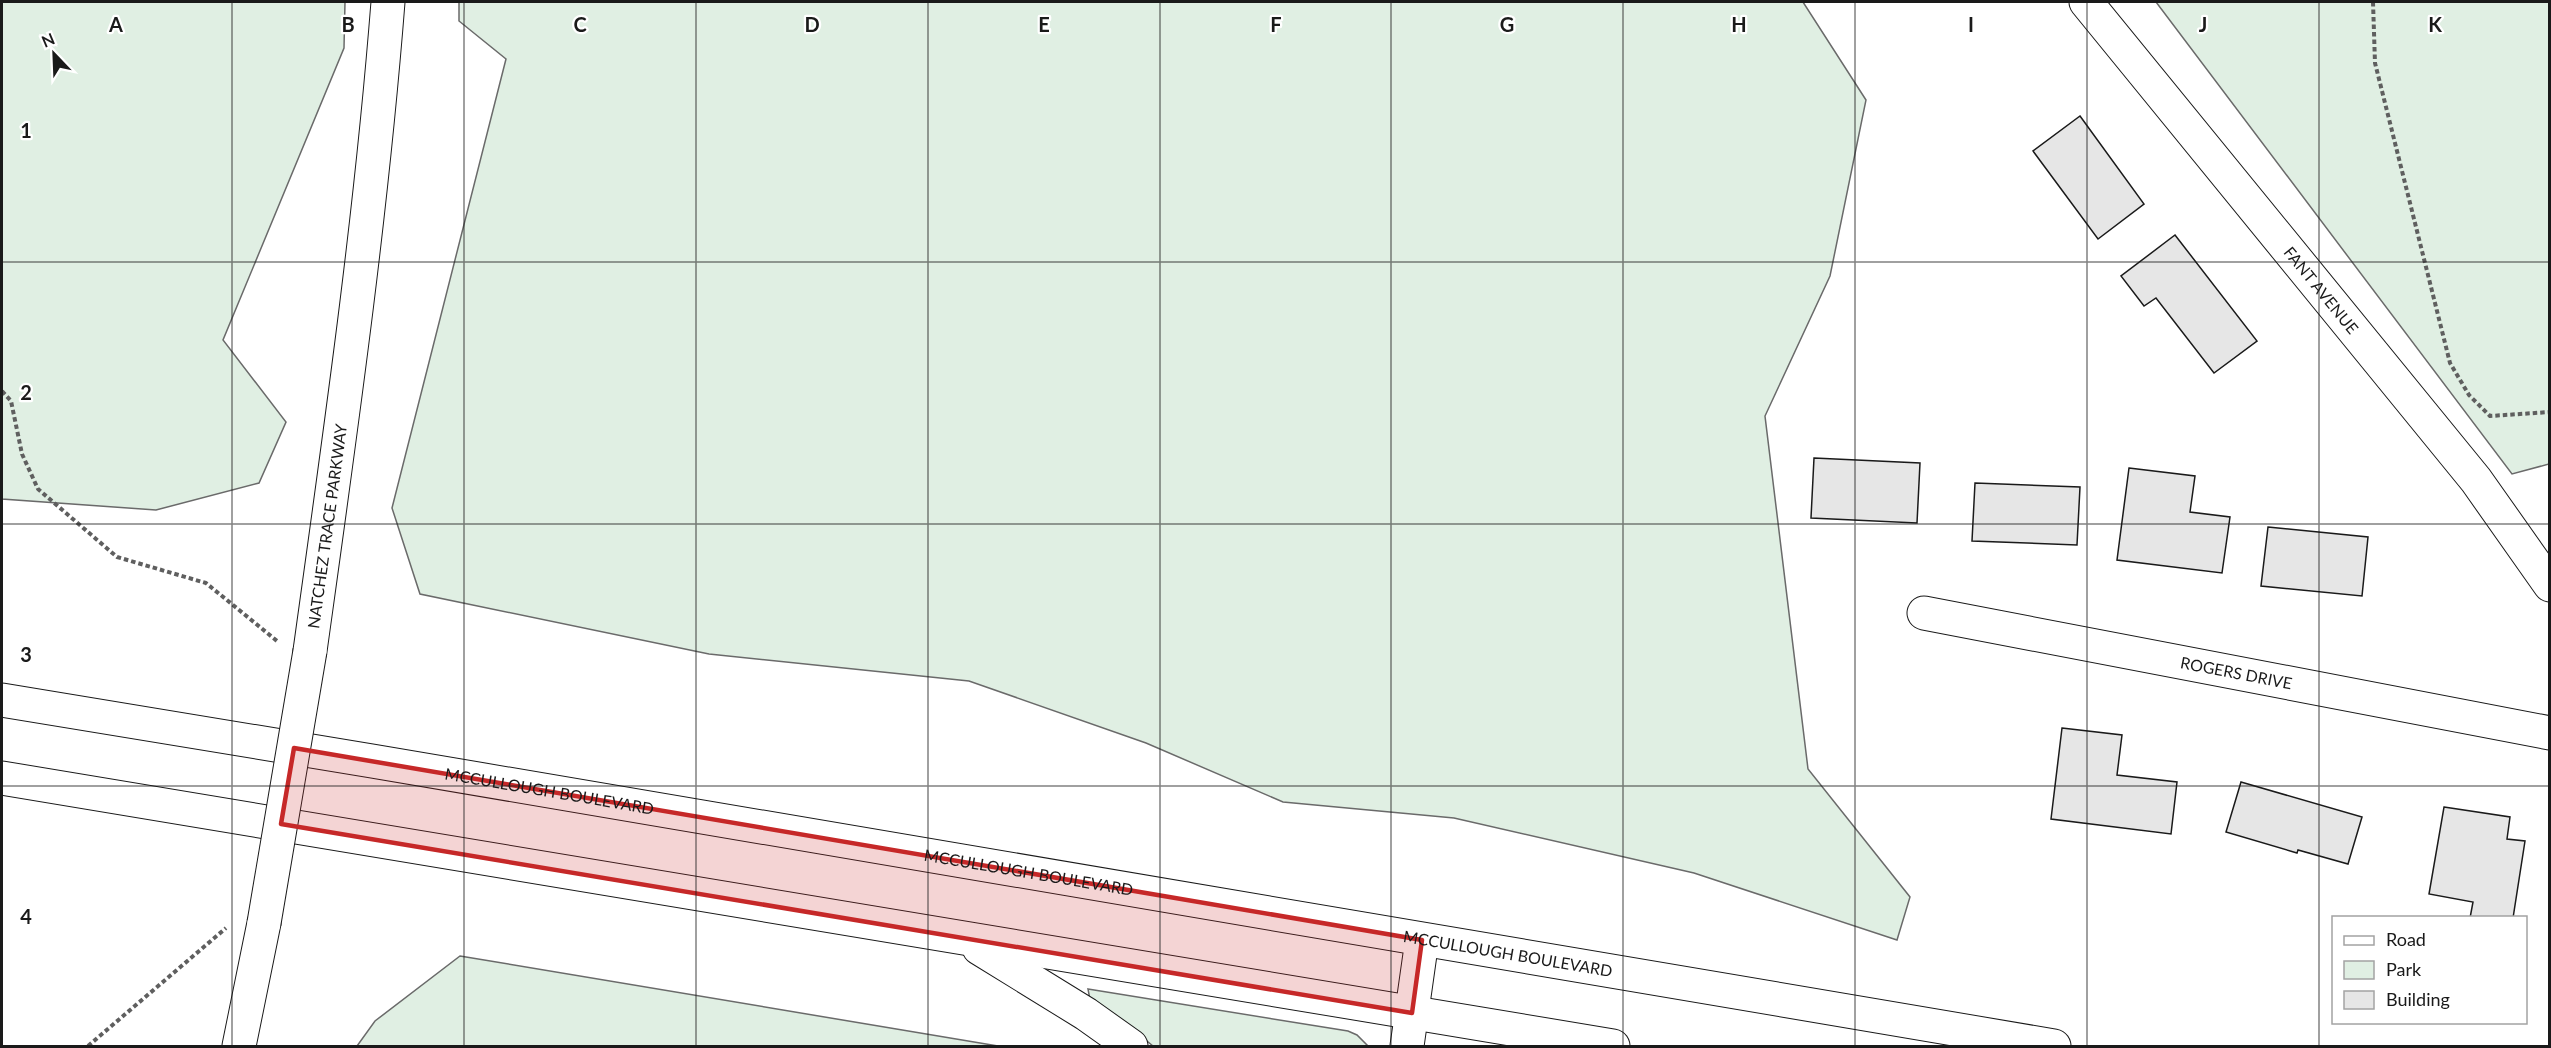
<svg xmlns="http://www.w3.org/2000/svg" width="2551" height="1048" font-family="Lato,sans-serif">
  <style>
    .green { fill: #e0efe3; stroke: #6a6a6a; stroke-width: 1.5 }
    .building { fill: #e6e6e6; stroke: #1a1a1a; stroke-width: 1.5 }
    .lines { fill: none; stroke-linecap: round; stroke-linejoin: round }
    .street-casing { stroke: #1a1a1a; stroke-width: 35 }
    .primary-casing { stroke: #1a1a1a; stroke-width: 35 }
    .highway-casing { stroke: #1a1a1a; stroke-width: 35 }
    .path { stroke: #5f5f5f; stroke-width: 4; stroke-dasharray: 4.5 3; stroke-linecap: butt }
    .street { stroke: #fff; stroke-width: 33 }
    .primary { stroke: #fff; stroke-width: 33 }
    .highway { stroke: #fff; stroke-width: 33 }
    .primary-bridge-casing { stroke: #1a1a1a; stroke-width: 35; stroke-linecap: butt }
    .primary-bridge { stroke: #fff; stroke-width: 33 }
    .marked { fill: #c62828; fill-opacity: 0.2; stroke: #c62828; stroke-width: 4.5; stroke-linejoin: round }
    .grid { fill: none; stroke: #1a1a1a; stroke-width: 1.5; stroke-opacity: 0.55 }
    .labels { text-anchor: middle; stroke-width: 4.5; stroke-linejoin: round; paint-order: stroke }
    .street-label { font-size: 16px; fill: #1a1a1a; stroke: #fff }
    .grid-label { font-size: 20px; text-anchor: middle; font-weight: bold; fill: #1a1a1a; stroke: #fff; stroke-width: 4.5; stroke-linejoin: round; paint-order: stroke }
  </style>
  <rect width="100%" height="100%" fill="#fff"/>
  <path class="green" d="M2,2H345L344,48L223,340L286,422L259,483L156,510L2,499Z
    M459,2H1803L1866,100L1830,276L1765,416L1808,769L1910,897L1897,940L1694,873L1454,818L1283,802L1146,743L969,681L709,654L420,594L392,508L506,59L459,21Z
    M2156,2H2549V464L2512,474Z
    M460,956L998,1046H357L375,1021Z
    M1088,989L1348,1031L1357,1035L1368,1046H1153L1130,1027L1090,1000Z"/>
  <path class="building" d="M2080,116L2144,204L2098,239L2033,151Z
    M2175,235L2257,341L2214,373L2156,298L2144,306L2121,276Z
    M1814,458L1920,463L1917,523L1811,518Z
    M2129,468L2195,476L2190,512L2230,517L2222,573L2117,560Z
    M1975,483L2080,487L2077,545L1972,541Z
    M2268,527L2368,537L2362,596L2261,586Z
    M2062,728L2122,735L2117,775L2177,782L2171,834L2051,819Z
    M2241,782L2362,817L2348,864L2298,850L2297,853L2226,832Z
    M2444,807L2510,817L2507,839L2525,841L2513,918H2470L2473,902L2429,894Z"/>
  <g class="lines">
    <defs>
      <g id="street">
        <path id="s1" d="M2086,2L2476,480L2550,585"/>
        <path id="s2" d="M1924,613L2550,733"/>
      </g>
      <g id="primary">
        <path id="s3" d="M310,651C340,435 371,219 388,2"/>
        <path d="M239,1046L264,923"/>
      </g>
      <g id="highway">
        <path id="s4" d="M2,700L372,761L2054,1046"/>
        <path d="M2,778L1613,1046"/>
        <path d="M979,948L1086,1014L1131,1046"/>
        <path d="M1407,1046L1422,940"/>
      </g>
    </defs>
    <use href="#street" class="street-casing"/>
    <use href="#primary" class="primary-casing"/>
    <use href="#highway" class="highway-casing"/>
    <path class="path" d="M2373,2L2375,63L2450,363L2469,395L2490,416L2550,412
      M2,391L11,401L22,454L38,489L117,557L206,583L277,641
      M88,1046L226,928"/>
    <use href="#street" class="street"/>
    <use href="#primary" class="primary"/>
    <use href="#highway" class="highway"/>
    <defs>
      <path id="primary-bridge" d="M264,923L310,651"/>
    </defs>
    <use href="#primary-bridge" class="primary-bridge-casing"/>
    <use href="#primary-bridge" class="primary-bridge"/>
  </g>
  <path class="marked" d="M294,748L1422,940L1412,1013L281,824Z"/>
  <path class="grid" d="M232,2V1046M464,2V1046M696,2V1046M928,2V1046M1160,2V1046M1391,2V1046M1623,2V1046M1855,2V1046M2087,2V1046M2319,2V1046M2,262H2550M2,524H2550M2,786H2550"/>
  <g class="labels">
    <g class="street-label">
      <text dy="6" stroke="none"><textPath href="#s1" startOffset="372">FANT AVENUE</textPath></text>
      <text dy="6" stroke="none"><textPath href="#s3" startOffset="126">NATCHEZ TRACE PARKWAY</textPath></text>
      <text dy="6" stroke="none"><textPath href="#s2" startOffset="318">ROGERS DRIVE</textPath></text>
      <text dy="6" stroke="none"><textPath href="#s4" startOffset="555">MCCULLOUGH BOULEVARD</textPath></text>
      <text dy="6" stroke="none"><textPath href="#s4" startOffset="1041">MCCULLOUGH BOULEVARD</textPath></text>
      <text dy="6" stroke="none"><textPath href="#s4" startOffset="1527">MCCULLOUGH BOULEVARD</textPath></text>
    </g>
  </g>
  <g class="grid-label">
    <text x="116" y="32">A</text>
    <text x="348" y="32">B</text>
    <text x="580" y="32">C</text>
    <text x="812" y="32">D</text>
    <text x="1044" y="32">E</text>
    <text x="1276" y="32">F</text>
    <text x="1507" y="32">G</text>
    <text x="1739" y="32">H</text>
    <text x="1971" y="32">I</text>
    <text x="2203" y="32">J</text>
    <text x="2435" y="32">K</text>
    <text x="26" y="138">1</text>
    <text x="26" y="400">2</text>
    <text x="26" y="662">3</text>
    <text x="26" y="924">4</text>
  </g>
  <rect width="2551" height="1048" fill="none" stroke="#1a1a1a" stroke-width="6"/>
  <rect x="2332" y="916" width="195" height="108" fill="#ffffff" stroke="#a3a3a3" stroke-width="1.5"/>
  <rect x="2344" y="936" width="30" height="9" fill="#ffffff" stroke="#a3a3a3" stroke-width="1.5"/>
  <text x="2386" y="946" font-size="18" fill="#1a1a1a">Road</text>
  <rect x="2344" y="961" width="30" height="18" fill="#e0efe3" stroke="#a3a3a3" stroke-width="1.5"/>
  <text x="2386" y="976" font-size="18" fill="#1a1a1a">Park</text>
  <rect x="2344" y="991" width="30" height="18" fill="#e6e6e6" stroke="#a3a3a3" stroke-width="1.5"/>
  <text x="2386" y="1006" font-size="18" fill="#1a1a1a">Building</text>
  <g transform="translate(54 54) rotate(337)" stroke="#ffffff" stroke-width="4.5" paint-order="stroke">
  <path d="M0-4.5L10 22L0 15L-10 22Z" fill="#1a1a1a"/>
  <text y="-9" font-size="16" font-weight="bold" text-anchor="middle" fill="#1a1a1a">N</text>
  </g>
</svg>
